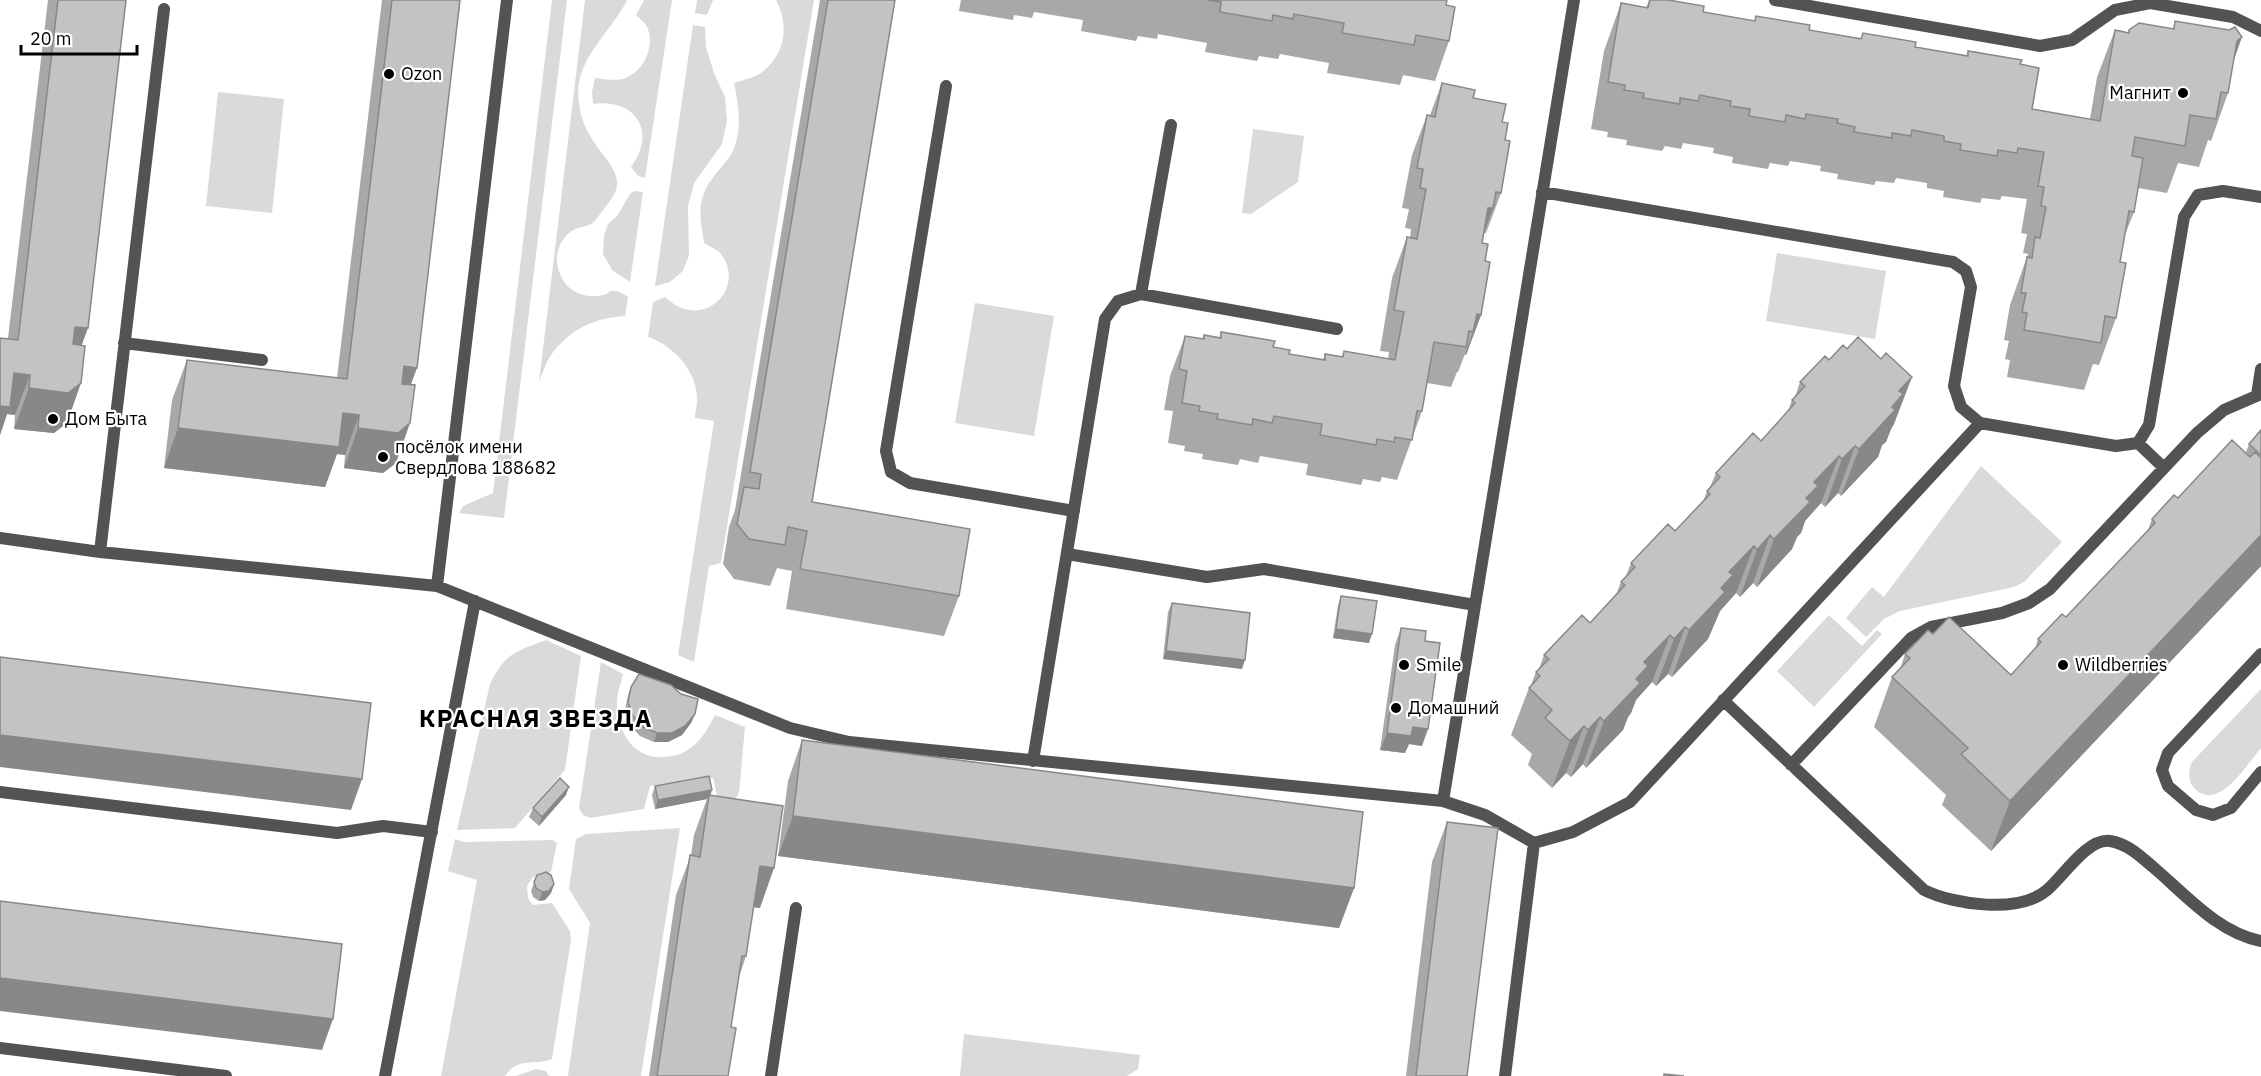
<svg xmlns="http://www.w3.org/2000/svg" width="2261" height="1076" font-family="'IBM Plex Sans',sans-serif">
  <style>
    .green { fill: #dadada }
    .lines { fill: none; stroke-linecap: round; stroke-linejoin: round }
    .lane { stroke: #535353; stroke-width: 12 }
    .wall { fill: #a8a8a8 }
    .shaded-wall { fill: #888 }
    .building { fill: #c3c3c3; stroke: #888; stroke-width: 1.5 }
    .poi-dot { fill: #000; stroke: #fff; stroke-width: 2 }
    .labels { text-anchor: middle; stroke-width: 4.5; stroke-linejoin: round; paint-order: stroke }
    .poi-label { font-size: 18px; fill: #000; stroke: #fff; text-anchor: start }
    .district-label { font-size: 24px; font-weight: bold; letter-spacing: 1.5px; fill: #000; stroke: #fff }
  </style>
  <rect width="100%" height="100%" fill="#fff"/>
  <path class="green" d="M552,0H567L504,518L459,513L463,506L493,493Z
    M585,0H627C610,35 572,60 579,104C581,119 586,130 594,142C605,160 627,176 612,198C610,201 595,221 593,223C588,226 580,227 575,229C556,240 552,262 563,280C570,293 589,299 603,295C606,295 608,292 611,291C618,290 623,294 628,297L625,316C595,318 573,328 554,351C547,359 543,372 539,382Z
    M644,0H672L645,178L638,176L631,167C657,132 636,98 593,104L592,92L595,78C604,79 614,81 623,79C644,73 657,44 646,25C644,22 639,18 636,15Z
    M697,0H713L707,15L695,13Z
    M776,0H814L721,563L709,566L694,662L678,655L714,421L695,418C695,412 697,406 697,400C698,372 673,345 648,337L653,302L665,297C704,334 748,286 720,253C716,249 709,246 704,243C702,227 697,209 704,193C709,180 720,169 728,159C744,137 739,107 734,83C742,80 754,78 761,73C785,55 790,26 776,0Z
    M693,25L705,27L706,47L714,73L725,97L727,121L722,144L694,183L688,206L689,255L683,271L670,282L655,286Z
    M218,92L284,99L272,213L206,206Z
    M1253,129L1304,136L1298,182L1251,214L1242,213Z
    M635,191L643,192L630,282L612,270L603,254L604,236L608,224L617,216L630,194Z
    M1777,253L1886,271L1875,339L1766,321Z
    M975,303L1054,316L1034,436L955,423Z
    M1981,466L2062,542L2024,582L2014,587L1900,611L1884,619L1866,637L1846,618L1872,587L1884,597Z
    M1829,615L1862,646L1877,630L1882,634L1814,707L1777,671Z
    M546,640L581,656L565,770L515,828L457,830L490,684C506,652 515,652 546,640Z
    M601,662L623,674C621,684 616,696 617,706C618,733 635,760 664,757C671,756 680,755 686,751C700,743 708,729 715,715L745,727L739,793L735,799L718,800L713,778L650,786L644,809L590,818L583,815L579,808Z
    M2261,689V748C2247,764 2219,812 2195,789C2187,781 2189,772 2191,763Z
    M680,828L641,1076H568L590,923L569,889L576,839L586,834Z
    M455,839L464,842L553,840L557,843L551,872L533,877L527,886L528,898L533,905L552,903L570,931L571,940L552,1059C536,1066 518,1056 505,1076H441L477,880L448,871Z
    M964,1034L1140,1055L1138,1069L1127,1076H960Z
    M536,1069L546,1071L549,1076H516Z"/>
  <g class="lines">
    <path class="lane" d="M1775,0L2040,46L2072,40L2115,10L2150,3L2233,17L2261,31
      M946,86L886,451L891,472L910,483L1074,511
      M1542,192L1953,262L1966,271L1971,287L1954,386L1961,407L1980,423L2116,446L2138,443L2149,425L2184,217L2198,195L2223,191L2261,197
      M1141,294L1171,125
      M124,343L262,360
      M2257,395L2261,369
      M2138,443L2164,468
      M0,538L100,552L437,586L790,728L849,742L1443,801L1485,815L1534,843L1573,832L1630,802L1980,423
      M100,552L164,9
      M1067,554L1207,577L1264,569L1475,605
      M437,586L507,0
      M2261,654L2168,753L2162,770L2168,786L2196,810L2213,815L2231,808L2261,772
      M1723,700L1924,890C1954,905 2019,914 2047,890C2063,877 2087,838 2110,841C2128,844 2140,856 2153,867C2185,894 2218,933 2261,941
      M1033,761L1105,319L1118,301L1141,294L1337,329
      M1791,765L1911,638L1931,627L2002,613L2029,603L2050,589L2197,433L2224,410L2261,394
      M0,792L337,833L383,826L432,832
      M1443,801L1574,0
      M0,1048L226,1076
      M385,1076L475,601
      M771,1076L796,908
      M1505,1076L1534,843"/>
  </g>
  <path class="wall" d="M48,0H126L82,345L67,423L54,433L14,429L15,415L7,414L0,435V338H8Z
    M382,0H460L411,385L396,463L383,473L344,468L345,455L337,454L325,487L164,468L172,400L187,360L337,378Z
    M820,0H895L812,502L959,596L944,636L786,609L792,571L777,568L770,586L734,579L723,564L729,527L735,510Z
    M961,0H1447L1446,5L1449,41L1435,81L1403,75L1400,85L1327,73L1329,63L1280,54L1278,59L1259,56L1257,61L1205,52L1207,43L1158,34L1157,39L1138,36L1136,41L1081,31L1083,20L1034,12L1032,18L1014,15L1013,20L959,11Z
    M1649,0H1668L1703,12L1754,21L1756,16L1809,30L1861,38L1863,33L1915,47L1966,56L1968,51L2020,64L2032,109L2090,119L2097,77L2115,30L2128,33L2129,30L2173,28L2175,21L2233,62L2228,93L2211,141L2208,140L2199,167L2178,163L2167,193L2138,188L2134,212L2124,237L2120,262L2116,318L2099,365L2093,364L2084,390L2007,377L2010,360L2005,359L2009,341L2004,340L2010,305L2028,254L2023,253L2027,234L2021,233L2027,199L2002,196L2000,200L1982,198L1980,203L1943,197L1944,191L1927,188V183L1896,178L1894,183L1876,181L1874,185L1837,179L1838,174L1820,171L1821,166L1790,161L1788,166L1770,163L1768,169L1732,163L1733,157L1713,153L1714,148L1683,143L1681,149L1665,146L1662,151L1626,145L1627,140L1607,137L1608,132L1591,129L1604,51L1621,3L1646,8Z
    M1442,83L1473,98L1502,122L1505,140L1501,193L1486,233H1484L1482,243L1485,261L1481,315L1466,355L1465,354L1458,372H1457L1451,387L1427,383L1422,411L1397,480L1382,477L1380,482L1363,479L1361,485L1306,475L1308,464L1260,456L1258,463L1240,459L1238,465L1202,459L1203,454L1184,451L1185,446L1168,443L1173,411L1164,410L1170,376L1185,336L1202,339L1204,335L1219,338L1221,332L1273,347L1289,354L1323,360L1325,354L1342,357L1344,351L1388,359L1389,352L1380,351L1392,278L1407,237L1410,238L1411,229L1405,228L1409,209L1402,208L1412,155L1427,115H1430Z
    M1800,382L1894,424L1891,429L1886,442L1882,445L1878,457L1841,496L1838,493L1825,507L1821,503L1805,521L1801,533L1797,537L1792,549L1757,587L1753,583L1740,597L1736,593L1720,611L1708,639L1672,677L1668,674L1656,686L1652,682L1636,700L1631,713L1628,717L1623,730L1586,768L1583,764L1571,777L1566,773L1552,788L1528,765L1532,754L1511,735L1529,688L1531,685L1536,672L1539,669L1544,655L1590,623L1616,595L1621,582L1626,576L1631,563L1675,531L1703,502L1707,491L1710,487L1716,473L1761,441L1788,411L1792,400L1795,397Z
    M2261,430V566L1991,851L1942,805L1946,795L1874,727L1892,677L1900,669L1905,654L1933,634L2011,675L2035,649L2038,639L2066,617L2148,530L2152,519L2178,498L2250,457L2246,452L2249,444Z
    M1341,596L1369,643L1333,638L1338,605Z
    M1172,603L1242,669L1163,659L1168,612Z
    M1401,628L1425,641L1422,746L1409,744L1405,753L1380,750L1395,645Z
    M631,687L695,714L691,723L682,735L668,742H654L640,736L630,725L625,710L628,695Z
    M802,740L1354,888L1339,928L778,856L788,781Z
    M655,786L710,795L760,908L754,907L746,956L739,977L731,1027L728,1076H649L676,895L691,855L694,835L707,799L655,809L652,795Z
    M566,795L539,826L529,817L533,808Z
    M1447,822L1467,1076H1406L1432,862Z
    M537,875L554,884L551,893L545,900L539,901L533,897L531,891Z"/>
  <path class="shaded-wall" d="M2242,37L2225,85L2237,41Z
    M1488,208H1493L1478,249Z
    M1477,314L1481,315L1466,355L1465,354L1473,332Z
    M75,327L88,328L73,369L61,367Z
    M404,366L417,368L402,408L390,406Z
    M14,373L30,375L15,415L7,414L0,435V406Z
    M1912,377L1894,424L1891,429L1886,442L1882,445L1878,457L1841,496L1859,449L1892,407L1899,391Z
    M81,383L67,423L54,433L14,429L29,388Z
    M343,413L359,415L345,455L337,454L325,487L164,468L178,428Z
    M410,423L396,463L383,473L344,468L358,428Z
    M1855,446L1838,493L1825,507L1842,459Z
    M1839,456L1821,503L1805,521L1801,533L1797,537L1792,549L1757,587L1774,539L1806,498L1814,482Z
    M1770,535L1753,583L1740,597L1757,550Z
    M2261,535V566L1991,851L2010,801Z
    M1754,546L1736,593L1720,611L1708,639L1672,677L1689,630L1721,588L1729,572Z
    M1685,627L1668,674L1656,686L1674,639Z
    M1336,629L1372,634L1369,643L1333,638Z
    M1670,635L1652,682L1636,700L1631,713L1628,717L1623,730L1586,768L1604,721L1636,679L1644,662Z
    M1166,651L1245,660L1242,669L1163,659Z
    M695,714L691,723L682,735L668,742H654L657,733Z
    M1600,717L1583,764L1571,777L1588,730Z
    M1584,726L1566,773L1552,788L1570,741Z
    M1413,727L1428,729L1422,746L1409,744L1405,753L1380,750L1387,733Z
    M0,735L362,779L351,810L0,767Z
    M569,787L566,795L539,826L542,817Z
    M712,790L709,799V795L707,799L655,809L658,800Z
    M793,816L1354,888L1339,928L778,856Z
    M760,866L774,868L760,908L745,906Z
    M554,884L551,893L545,900L539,901L542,892Z
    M0,978L333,1019L322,1050L0,1011Z"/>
  <path class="building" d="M58,0H126L88,328L75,327L73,344L85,346L81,383L68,393L29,388L30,375L14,373L10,407L0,406V338L18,340Z
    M392,0H460L417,368L404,366L402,384L415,385L410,423L398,433L358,428L359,415L343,413L339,447L178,428L187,360L347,379Z
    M828,0H895L812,502L970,529L959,596L800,569L807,531L788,527L785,545L749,539L737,524L744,487L759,489L761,474L750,472Z
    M1207,0H1447L1446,5L1455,7L1449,41L1416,35L1414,45L1342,33L1344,23L1294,14L1293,19L1273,15L1272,21L1220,12L1221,2Z
    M1650,0H1668L1704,6L1703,12L1755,21L1756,16L1810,25L1809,30L1861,39L1863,33L1916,42L1915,47L1968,56V51L2022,60L2020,64L2039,68L2032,109L2100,121L2115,30L2129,33V30L2139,23L2174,29L2175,21L2229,30L2235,27L2242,37L2237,41L2228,93L2221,92L2216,119L2190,115L2185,146L2135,137L2132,156L2143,158L2134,212L2129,211L2120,262L2126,263L2116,318L2105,316L2101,343L2024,330L2027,313L2022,312L2026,293H2021L2027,257L2032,258L2035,237L2040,238L2046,207L2041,206L2044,187L2038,186L2044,152L2018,148L2017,153L1998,150L1997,156L1960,150L1961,144L1944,141V136L1912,130L1911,136L1892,133V138L1854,132L1855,127L1837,123L1838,119L1806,114L1805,119L1786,115L1785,122L1749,116L1750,109L1730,106L1731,101L1700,95L1698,101L1680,98V104L1643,98L1644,93L1624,90L1625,85L1608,82L1621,3L1648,8Z
    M1442,83L1475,90L1473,98L1506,104L1502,122L1508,123L1505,140L1510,141L1501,193L1496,192L1493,208H1488L1482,243L1488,244L1485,261L1490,262L1481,315L1477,314L1473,332L1469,331L1466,347L1434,342L1422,411H1417L1412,440L1395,437L1394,442L1377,439L1376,445L1320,435L1322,424L1274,416L1272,423L1253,419L1252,425L1217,419L1218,414L1199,411L1200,406L1182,403L1187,371L1179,369L1185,336L1204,339V335L1221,338V332L1275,341L1273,347L1290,350L1289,354L1325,360V354L1343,357L1344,351L1395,360L1404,312L1394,310L1407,237L1417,239L1426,189L1420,188L1423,169L1417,168L1427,115L1435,117Z
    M1858,337L1881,359L1886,353L1912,377L1899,391L1903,394L1892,407L1895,410L1859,449L1855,446L1842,459L1839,456L1814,482L1818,486L1806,498L1810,502L1774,539L1770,535L1757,550L1754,546L1729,572L1733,575L1721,588L1725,592L1689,630L1685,627L1674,639L1670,635L1644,662L1648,666L1636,679L1640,683L1604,721L1600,717L1588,730L1584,726L1570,741L1545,718L1552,710L1529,688L1540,676L1536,672L1549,659L1544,655L1582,615L1590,623L1625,585L1621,582L1635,567L1631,563L1668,524L1675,531L1710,494L1707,491L1720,477L1716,473L1753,433L1761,441L1795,403L1792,400L1805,386L1800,382L1825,356L1829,360L1843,345L1847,349Z
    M2261,430V455L2249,444Z
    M2232,440L2250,457L2255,452L2261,458V535L2010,801L1961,754L1968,748L1892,677L1910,658L1905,654L1928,630L1933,634L1949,617L2011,675L2041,642L2038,639L2062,614L2066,617L2155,523L2152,519L2174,495L2178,498Z
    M1341,596L1377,601L1372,634L1336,629Z
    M1172,603L1250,613L1245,660L1166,651Z
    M1401,628L1426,631L1425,641L1440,643L1428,729L1413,727L1411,736L1387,733Z
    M0,657L371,703L362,779L0,735Z
    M639,674L671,685L681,694L698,699L695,714L685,726L672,733H657L643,727L633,716L628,702L631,687Z
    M802,740L1363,812L1354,888L793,816Z
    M709,776L712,790L658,800L655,786Z
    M560,778L569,787L542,817L533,808Z
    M709,795L783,806L774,868L760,866L746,956H742L731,1027L736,1028L728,1076H657L690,855L700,857Z
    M1447,822L1498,828L1467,1076H1416Z
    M546,872L551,875L554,884L549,891L542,892L536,888L534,882L537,875Z
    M0,901L342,944L333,1019L0,978Z
    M1664,1074L1684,1076H1664Z"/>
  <g class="poi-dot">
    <circle cx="389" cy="74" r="6"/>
    <circle cx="2183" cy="93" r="6"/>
    <circle cx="53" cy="419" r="6"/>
    <circle cx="383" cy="457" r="6"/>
    <circle cx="1404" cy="665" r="6"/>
    <circle cx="2063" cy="665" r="6"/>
    <circle cx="1396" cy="708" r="6"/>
  </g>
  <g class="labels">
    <g class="poi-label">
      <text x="401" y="80">Ozon</text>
      <text x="2171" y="99" text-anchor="end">Магнит</text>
      <text x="65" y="425">Дом Быта</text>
      <text x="395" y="453">посёлок имени<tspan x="395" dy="21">Свердлова 188682</tspan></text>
      <text x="1416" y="671">Smile</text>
      <text x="2075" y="671">Wildberries</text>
      <text x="1408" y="714">Домашний</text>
    </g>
    <g class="district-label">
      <text x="536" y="727">КРАСНАЯ ЗВЕЗДА</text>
    </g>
  </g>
  <path d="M21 45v9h116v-9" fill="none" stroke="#000000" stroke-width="3"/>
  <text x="30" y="45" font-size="18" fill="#000000" stroke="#ffffff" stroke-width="4.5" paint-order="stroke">20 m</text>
</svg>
